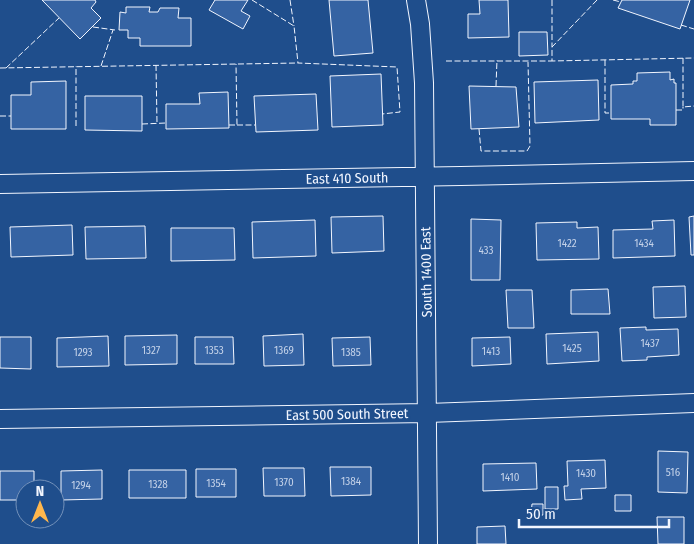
<svg xmlns="http://www.w3.org/2000/svg" width="694" height="544" font-family="'Fira Sans Condensed',sans-serif">
  <style>
    .building { fill: #3563a3; stroke: #f2f6ff }
    .lines { fill: none; stroke-linecap: round; stroke-linejoin: round }
    .minor-casing { stroke: #f2f6ff; stroke-width: 20 }
    .minor { stroke: #1f4e8c; stroke-width: 18 }
    .fence { stroke: #f2f6ff; stroke-width: 1; stroke-dasharray: 6 2.5; stroke-linecap: butt }
    .labels { text-anchor: middle; stroke-width: 4; stroke-linejoin: round; paint-order: stroke }
    .number-label { font-size: 11px; fill: #c3d1e8 }
    .street-label { font-size: 14px; fill: #f2f6ff; stroke: #1f4e8c }
  </style>
  <rect width="100%" height="100%" fill="#1f4e8c"/>
  <path class="building" d="M42,0H95L96,2L91,8L101,18L80,39Z
    M215,0H248L241,11L250,16L243,29L209,10Z
    M329,0H368L373,53L334,56Z
    M479,0H508L509,37L468,38V14H480Z
    M622,0H690L680,29L618,8Z
    M126,7H150L149,12H158L160,8H179L178,18H191V46H140V38H128V30H119L120,12L126,13Z
    M519,32H547L548,55L519,56Z
    M670,72V80L674,79V83H676V125H650V119H611V85L633,84V81H637V73Z
    M381,74L383,125L332,127L330,76Z
    M598,80L599,120L535,123L534,82Z
    M66,81V129H11V95H31V82Z
    M469,86L516,87L519,127L471,129Z
    M228,92L229,128L166,129V104H200L199,93Z
    M316,94L318,130L256,132L254,96Z
    M85,96H142V131L85,130Z
    M383,216L384,251L332,253L331,217Z
    M694,216V255H691L689,217Z
    M471,219L501,220L500,280H471Z
    M315,220L316,256L253,258L252,222Z
    M674,220L675,256L613,258V230L653,229L652,221Z
    M577,222V228L598,227L599,259L537,260L536,223Z
    M72,225L73,255L11,257L10,227Z
    M145,226L146,258L86,259L85,227Z
    M171,228H234L235,260L171,261Z
    M685,286L686,317L654,318L653,287Z
    M608,289L610,314H571V290Z
    M506,290H532L534,328H508Z
    M646,327V330L678,329L679,355L647,357V360L622,361L620,328Z
    M598,332L599,361L547,364L546,334Z
    M303,334L304,365L264,366L263,336Z
    M177,335V364L125,365V336Z
    M108,336L109,366L57,367V338Z
    M0,337H31V369L0,368Z
    M195,337H233L234,364H195Z
    M370,337L371,365L333,366L332,338Z
    M510,337L511,364L472,366V338Z
    M658,451L688,452L687,493L658,492Z
    M605,460L606,488L581,489L582,499L565,500L564,486H568L567,461Z
    M536,463L537,489L483,491V464Z
    M330,467H371V495L331,496Z
    M263,468H304L305,496H264Z
    M196,469H236V497H196Z
    M102,470V499L61,500V471Z
    M129,470H186V498H129Z
    M0,471H34V489H25V500H0Z
    M545,487H558V509H545Z
    M615,495H631V511H615Z
    M532,504H543V515H531Z
    M657,517H684V544H658Z
    M505,526L506,544H477V527Z"/>
  <g class="lines">
    <defs>
      <path id="minor" d="M416,0L420,24L424,83L428,544
        M0,184L461,176L694,171
        M0,419L428,413L694,403"/>
    </defs>
    <use href="#minor" class="minor-casing"/>
    <use href="#minor" class="minor"/>
    <path class="fence" d="M252,0L294,26L298,63L397,67L400,112L382,114
      M290,0L294,26
      M552,0V47
      M597,0L552,47V61L694,58
      M613,0L621,2
      M681,25L694,29
      M93,27L115,30
      M683,58V107L694,106
      M605,60V113H611
      M446,61H552
      M156,65L157,123
      M101,66L113,30
      M0,68L298,63
      M6,68L59,18
      M496,86L497,60
      M676,110H683V107
      M0,116H11
      M142,124L166,123
      M229,125H237L236,64
      M237,125H255
      M76,126V66
      M479,129L481,151H527L530,146L528,62"/>
  </g>
  <g class="labels">
    <g class="number-label">
      <text x="567" y="247">1422</text>
      <text x="644" y="247">1434</text>
      <text x="486" y="254">433</text>
      <text x="650" y="347">1437</text>
      <text x="572" y="352">1425</text>
      <text x="151" y="354">1327</text>
      <text x="214" y="354">1353</text>
      <text x="284" y="354">1369</text>
      <text x="491" y="355">1413</text>
      <text x="83" y="356">1293</text>
      <text x="351" y="356">1385</text>
      <text x="673" y="476">516</text>
      <text x="586" y="477">1430</text>
      <text x="510" y="481">1410</text>
      <text x="351" y="485">1384</text>
      <text x="284" y="486">1370</text>
      <text x="216" y="487">1354</text>
      <text x="158" y="488">1328</text>
      <text x="81" y="489">1294</text>
    </g>
    <g class="street-label">
      <text transform="translate(347 178) rotate(-1)" y="5">East 410 South</text>
      <text transform="translate(426 272) rotate(-91)" y="5">South 1400 East</text>
      <text transform="translate(347 414) rotate(-1)" y="5">East 500 South Street</text>
    </g>
  </g>
  <g transform="translate(40 504)"><circle r="24" fill="#1f4e8c" stroke="#7391ba"/>
  <path d="M0-4L9 19L0 12L-9 19Z" fill="#ffb74d"/>
  <text y="-8" font-size="14" font-weight="bold" text-anchor="middle" fill="#f2f6ff">N</text>
  </g>
  <path d="M519 519v8h150v-8" fill="none" stroke="#f2f6ff" stroke-width="2.5"/>
  <text x="526" y="519" font-size="15" fill="#f2f6ff" stroke="#1f4e8c" stroke-width="4" paint-order="stroke">50 m</text>
</svg>
